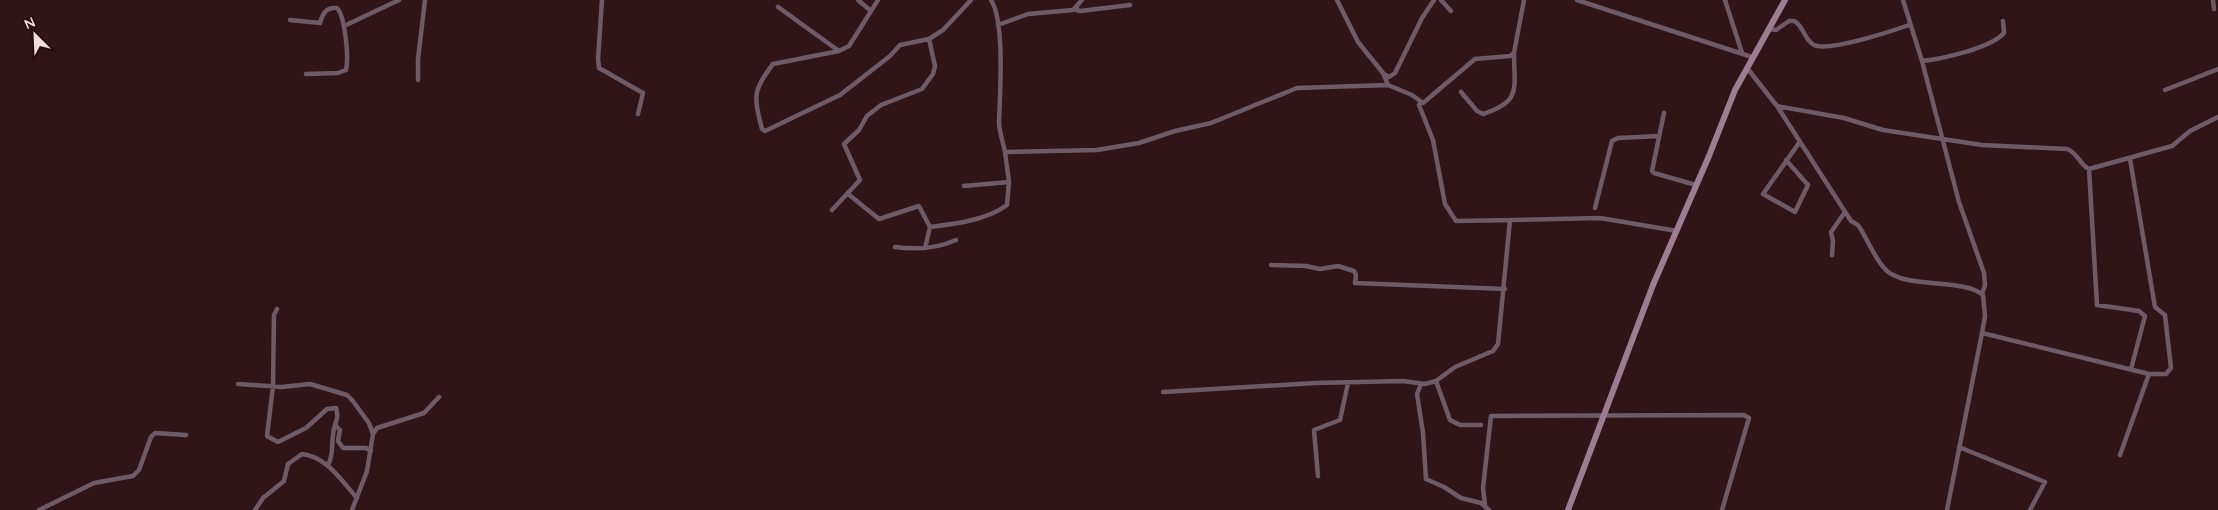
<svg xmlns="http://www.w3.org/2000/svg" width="2218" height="510" font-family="Quicksand,sans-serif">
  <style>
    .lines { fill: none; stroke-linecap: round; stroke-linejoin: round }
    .street { stroke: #6f5a67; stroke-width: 4.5 }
    .secondary { stroke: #9e7c91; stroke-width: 6 }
  </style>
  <rect width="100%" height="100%" fill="#301417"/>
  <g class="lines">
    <path class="street" d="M602,0L598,59L599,68L643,93L638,114
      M858,0L871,11
      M878,0L849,46L839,51L773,64C752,91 754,97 762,129L765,131L840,95L890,56L900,45L929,39
      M991,0C1005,21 1000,94 999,122C999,131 1003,142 1005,152H1008L1097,150L1139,143L1175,131L1211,123L1297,88L1388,85L1412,95L1423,103L1475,59L1510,56L1514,53L1524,0
      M1337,0L1358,42L1383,73L1388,85
      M1441,0L1451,11
      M1577,0L1752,57
      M1725,0L1742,53
      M1903,0L1922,61C1942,59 1991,48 2004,33L2003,21
      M2213,0L2214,9
      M778,7L839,51
      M1077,7L1076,10L1080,11L1130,5
      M290,20L320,23C323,13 326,7 337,8C345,16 349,58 346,70L338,73L306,74
      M998,25L1028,14L1073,10L1082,0
      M344,26L399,0
      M1769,29L1776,30L1789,21H1794C1804,26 1804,40 1814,45C1829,52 1892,31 1909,25
      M1922,61L1959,202L1984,273L1985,285L1982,294
      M1747,68L1777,106L1844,118L1883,130L1982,145L2067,149C2078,153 2080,165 2089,169L2172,146L2190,131L2218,117
      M1384,74L1389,77L1395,73L1422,18L1434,0
      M418,80V59L425,0
      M2165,90L2218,69
      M1461,92L1477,111L1483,114C1522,101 1514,89 1514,53
      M1421,102L1419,105L1433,140L1445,204L1456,221L1510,220
      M1777,106L1851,221L1858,225C1868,239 1874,259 1887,271C1908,289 1964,278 1983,295L1985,316L1982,333L1947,510
      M1664,113L1652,171L1654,173L1696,185
      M2130,159L2155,307L2165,315L2171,368L2166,374H2149
      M1786,160L1808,185L1795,212L1763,194L1799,143
      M2089,169L2097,305L2139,311L2145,316L2131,369
      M964,186L1009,182
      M848,194L879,219L919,206L930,227
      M1595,208L1612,141L1618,138L1659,136
      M832,210L860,180L844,144L859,130L867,116L881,105L922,89L933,74L935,66L929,39L943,30L971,0
      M895,247C917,250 936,249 956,240
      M925,248L930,227C955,224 987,220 1007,205L1009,182L1005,152
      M1832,255L1833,241L1831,232L1845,212
      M1271,265L1306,266L1320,269L1338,266L1354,271L1356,275L1355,283L1505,289
      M277,309L274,315L273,386L267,436L278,442L306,428L327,409L336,408C340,420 333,425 333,435C331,447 334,454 328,465
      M1982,333L2149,374L2120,455
      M1436,381L1450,420L1460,425H1481
      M238,384L282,387L310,384L347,395L352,400L369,423L373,434L367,471L352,510
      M1421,384L1417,394L1423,433L1426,479L1444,487L1461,498L1481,503L1489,510
      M1163,392L1315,383L1403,381L1425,384L1436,381L1455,367L1493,351L1498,344L1510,220L1600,218L1677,231
      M336,426L340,430L338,441L343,448H366L371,451
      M373,434L377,428L424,413L439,397
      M1959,447L2045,482L2030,510
      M1318,476L1314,430L1340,420L1348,383
      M1485,505L1483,488L1491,416L1744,415L1749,418L1722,510
      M39,510L94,483L133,476L139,470L151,437L155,433L186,435
      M255,510L263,498L284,481L288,464L302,454C327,457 341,480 357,498"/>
    <path class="secondary" d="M1568,510L1653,285L1709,156L1735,90L1785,0"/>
  </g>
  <g transform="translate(35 35) rotate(336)" stroke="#260b0e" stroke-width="4" paint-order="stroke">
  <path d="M0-4L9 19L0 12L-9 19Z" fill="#f2ddde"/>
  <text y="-8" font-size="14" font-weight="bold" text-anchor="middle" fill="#f2ddde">N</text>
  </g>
</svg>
